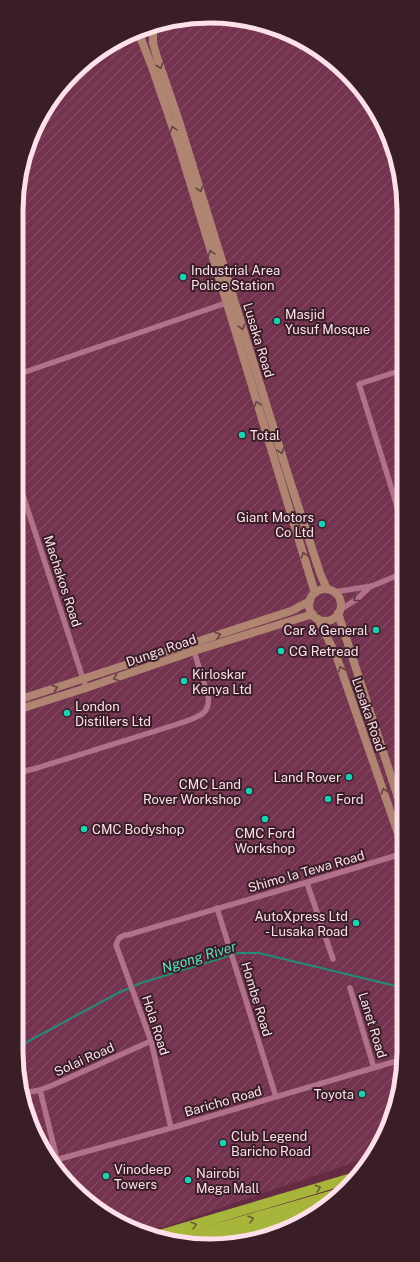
<svg xmlns="http://www.w3.org/2000/svg" width="420" height="1262" font-family="'Public Sans',sans-serif">
  <style>
    .industrial { fill: url(#industrial-furrows) }
    .lines { fill: none; stroke-linecap: round; stroke-linejoin: round }
    .stream { stroke: #238c77; stroke-width: 2 }
    .street { stroke: #b2718a; stroke-width: 5.5 }
    .secondary { stroke: #af8572; stroke-width: 8 }
    .highway { stroke: #a7b53b; stroke-width: 10 }
    .oneway { stroke: #624242 }
    .oneway2 { stroke: #5d3745 }
    .oneway3 { stroke: #6a6231 }
    .poi-dot { fill: #14d5b3; stroke: #391e28; stroke-width: 1.5 }
    .labels { text-anchor: middle; stroke-width: 4; stroke-linejoin: round; paint-order: stroke }
    .poi-label { font-size: 13px; fill: #fde0ea; stroke: #391e28; text-anchor: start }
    .street-label { font-size: 13px; fill: #fde0ea; stroke: #391e28 }
    .water-label { font-size: 14px; font-style: italic; fill: #58e3c4; stroke: #391e28 }
    .rim { fill: none; stroke: #fde0ea; stroke-width: 5 }
  </style>
  <defs>
    <pattern id="industrial-furrows" width="10" height="10" patternUnits="userSpaceOnUse"><rect width="10" height="10" fill="#74344f"/><path d="M-1 1l2-2M0 10L10 0M9 11l2-2" fill="none" stroke="#895168"/></pattern>
  </defs>
  <rect width="100%" height="100%" fill="#642b43"/>
  <path class="industrial" d="M172,20H248L307,42L347,73L384,124L402,184L400,1090L373,1156L146,1233L124,1226L64,1180L31,1126L16,1052L20,172L49,102L102,49Z"/>
  <g class="lines">
    <path class="stream" d="M16,1048L118,993L141,983L238,953H259L400,987"/>
    <path class="street" d="M19,374L226,303
      M18,480L86,688
      M402,522L359,384L402,370
      M334,592L372,586L401,574
      M340,610L357,599L371,586
      M17,773L37,768L181,723C196,717 211,715 208,696L193,648
      M307,883L333,959
      M217,908L276,1097
      M350,988L374,1068
      M40,1090L57,1159
      M24,1093L40,1090L53,1085L151,1041
      M171,1128L151,1041L116,945L119,938L125,935H128C219,908 310,882 401,854
      M52,1161L171,1128L400,1060"/>
    <path class="secondary" d="M153,28V43L157,57L178,118L289,478L320,573L327,589
      M139,34L152,67L179,146L315,593
      M309 605a16 16 0 1 1 32 0a16 16 0 1 1-32 0Z
      M338,613L401,807
      M318,619L336,655L401,842
      M18,700L291,611L310,601
      M17,710L86,688L194,651L313,614"/>
    <path class="highway" d="M156,1236L355,1177
      M173,1241L340,1193
      M195,1244L328,1206"/>
  </g>
  <defs><path id="oneway-chevron" d="M-2-3.5L2.5 0L-2 3.5" fill="none" stroke-width="1.6" stroke-linecap="round" stroke-linejoin="round"/></defs>
  <g class="oneway">
    <use href="#oneway-chevron" transform="translate(160 66) rotate(71)"/>
    <use href="#oneway-chevron" transform="translate(173 129) rotate(-108)"/>
    <use href="#oneway-chevron" transform="translate(200 189) rotate(73)"/>
    <use href="#oneway-chevron" transform="translate(211 253) rotate(-107)"/>
    <use href="#oneway-chevron" transform="translate(242 327) rotate(73)"/>
    <use href="#oneway-chevron" transform="translate(257 404) rotate(-107)"/>
    <use href="#oneway-chevron" transform="translate(281 451) rotate(73)"/>
    <use href="#oneway-chevron" transform="translate(304 555) rotate(-107)"/>
    <use href="#oneway-chevron" transform="translate(218 635) rotate(-18)"/>
    <use href="#oneway-chevron" transform="translate(341 669) rotate(-109)"/>
    <use href="#oneway-chevron" transform="translate(116 678) rotate(161)"/>
    <use href="#oneway-chevron" transform="translate(55 688) rotate(-18)"/>
    <use href="#oneway-chevron" transform="translate(384 791) rotate(-109)"/>
  </g>
  <use class="oneway2" href="#oneway-chevron" transform="translate(356 599) rotate(142)"/>
  <g class="oneway3">
    <use href="#oneway-chevron" transform="translate(318 1188) rotate(-17)"/>
    <use href="#oneway-chevron" transform="translate(251 1219) rotate(-16)"/>
    <use href="#oneway-chevron" transform="translate(194 1225) rotate(-16)"/>
  </g>
  <g class="poi-dot">
    <circle cx="183" cy="277" r="4"/>
    <circle cx="277" cy="321" r="4"/>
    <circle cx="242" cy="435" r="4"/>
    <circle cx="322" cy="524" r="4"/>
    <circle cx="376" cy="630" r="4"/>
    <circle cx="281" cy="651" r="4"/>
    <circle cx="184" cy="681" r="4"/>
    <circle cx="67" cy="713" r="4"/>
    <circle cx="349" cy="777" r="4"/>
    <circle cx="249" cy="791" r="4"/>
    <circle cx="328" cy="799" r="4"/>
    <circle cx="265" cy="819" r="4"/>
    <circle cx="84" cy="829" r="4"/>
    <circle cx="356" cy="923" r="4"/>
    <circle cx="362" cy="1094" r="4"/>
    <circle cx="223" cy="1143" r="4"/>
    <circle cx="106" cy="1176" r="4"/>
    <circle cx="188" cy="1180" r="4"/>
  </g>
  <g class="labels">
    <g class="poi-label">
      <text x="191" y="275">Industrial Area<tspan x="191" dy="15">Police Station</tspan></text>
      <text x="285" y="319">Masjid<tspan x="285" dy="15">Yusuf Mosque</tspan></text>
      <text x="250" y="440">Total</text>
      <text x="314" y="522" text-anchor="end">Giant Motors<tspan x="314" dy="15">Co Ltd</tspan></text>
      <text x="368" y="635" text-anchor="end">Car &amp; General</text>
      <text x="289" y="656">CG Retread</text>
      <text x="192" y="679">Kirloskar<tspan x="192" dy="15">Kenya Ltd</tspan></text>
      <text x="75" y="711">London<tspan x="75" dy="15">Distillers Ltd</tspan></text>
      <text x="341" y="782" text-anchor="end">Land Rover</text>
      <text x="241" y="789" text-anchor="end">CMC Land<tspan x="241" dy="15">Rover Workshop</tspan></text>
      <text x="336" y="804">Ford</text>
      <text x="92" y="834">CMC Bodyshop</text>
      <text x="265" y="838" text-anchor="middle">CMC Ford<tspan x="265" dy="15">Workshop</tspan></text>
      <text x="348" y="921" text-anchor="end">AutoXpress Ltd<tspan x="348" dy="15">- Lusaka Road</tspan></text>
      <text x="354" y="1099" text-anchor="end">Toyota</text>
      <text x="231" y="1141">Club Legend<tspan x="231" dy="15">Baricho Road</tspan></text>
      <text x="114" y="1174">Vinodeep<tspan x="114" dy="15">Towers</tspan></text>
      <text x="196" y="1178">Nairobi<tspan x="196" dy="15">Mega Mall</tspan></text>
    </g>
    <g class="street-label">
      <text transform="translate(259 340) rotate(73)" y="5">Lusaka Road</text>
      <text transform="translate(63 581) rotate(72)" y="5">Machakos Road</text>
      <text transform="translate(161 650) rotate(-19)" y="5">Dunga Road</text>
      <text transform="translate(369 714) rotate(71)" y="5">Lusaka Road</text>
      <text transform="translate(306 871) rotate(-16)" y="5">Shimo la Tewa Road</text>
      <text transform="translate(257 999) rotate(73)" y="5">Hombe Road</text>
      <text transform="translate(156 1025) rotate(72)" y="5">Hola Road</text>
      <text transform="translate(373 1025) rotate(73)" y="5">Lanet Road</text>
      <text transform="translate(84 1059) rotate(-24)" y="5">Solai Road</text>
      <text transform="translate(223 1101) rotate(-16)" y="5">Baricho Road</text>
    </g>
    <g class="water-label">
      <text transform="translate(199 957) rotate(-17)" y="5">Ngong River</text>
    </g>
  </g>
  <path d="M0 0H420V1262H0ZM210 23H210A187 187 0 0 1 397 210V1052A187 187 0 0 1 210 1239H210A187 187 0 0 1 23 1052V210A187 187 0 0 1 210 23Z" fill="#391e28" fill-rule="evenodd"/>
  <path class="rim" d="M210 23H210A187 187 0 0 1 397 210V1052A187 187 0 0 1 210 1239H210A187 187 0 0 1 23 1052V210A187 187 0 0 1 210 23Z"/>
</svg>
